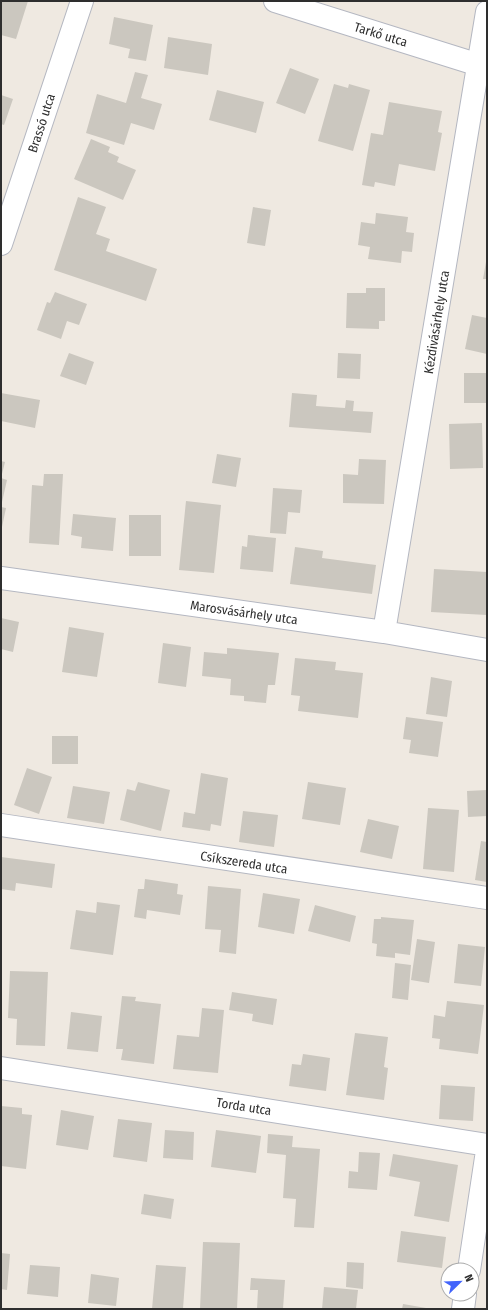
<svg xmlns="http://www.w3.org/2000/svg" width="488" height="1310" font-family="'Fira Sans Condensed',sans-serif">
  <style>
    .building { fill: #cbc7bf }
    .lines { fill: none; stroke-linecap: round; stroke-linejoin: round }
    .minor-casing { stroke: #b4b7c1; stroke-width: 24 }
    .minor { stroke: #fff; stroke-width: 22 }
    .labels { text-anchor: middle; stroke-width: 3; stroke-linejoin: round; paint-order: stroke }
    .street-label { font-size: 13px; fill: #2e2e2e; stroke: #fff }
  </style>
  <rect width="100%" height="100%" fill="#efe9e1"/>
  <path class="building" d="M1,1H28L16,39L1,35Z
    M114,17L153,25L146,61L128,58L130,49L109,44Z
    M168,37L212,44L208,75L164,68Z
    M290,68L319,79L305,114L276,103Z
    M135,72L148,75L141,98L162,104L154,130L131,123L124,145L86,133L97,94L126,103Z
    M334,84L348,88L349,84L370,90L353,151L318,141Z
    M217,90L264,102L256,133L209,120Z
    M1,95L13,99L4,125L1,124Z
    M389,102L442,111L438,132L442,133L435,171L399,164L395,186L375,182L374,187L362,185L371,133L383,135Z
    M91,139L110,147L108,152L119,157L117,162L136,170L123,200L74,179Z
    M78,197L106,207L96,234L110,239L106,251L157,269L146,301L54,270Z
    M253,207L271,210L265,246L247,243Z
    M376,213L408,217L406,232L414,233L412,252L402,251L401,263L368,259L370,247L358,245L361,222L375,224Z
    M486,262H487V279H483Z
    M366,288H385V321H379V329L346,328L347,293H366Z
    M55,292L87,304L79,325L67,321L61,339L37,330L47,302L50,303Z
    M472,315L487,318V354L465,349Z
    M69,353L94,362L86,385L60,376Z
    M338,353L361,354L360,379L337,378Z
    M464,373H487V403H464Z
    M1,393L40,400L35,428L1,421Z
    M292,393L317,395L316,406L345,408L346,400L354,401L353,411L373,412L371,433L289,427Z
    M482,423L483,468L450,469L449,424Z
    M217,454L241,458L236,487L212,483Z
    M359,459L386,460L384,504L343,503V474L358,475Z
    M1,461L5,462L2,474H1Z
    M44,474H63L59,545L29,543L32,485L43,486Z
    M1,478L7,480L2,502H1Z
    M273,488L302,490L300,513L288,512L286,534L270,533Z
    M186,501L221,505L214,573L179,570Z
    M1,507L6,508L2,527H1Z
    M73,514L116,518L113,551L81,548L82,537L71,535Z
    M129,515H161V556H129Z
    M248,535L276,538L273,572L240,569L242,546L247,547Z
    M295,547L323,551L322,558L376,565L372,594L290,584Z
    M434,569L487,572V615L431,612Z
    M1,618L19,622L13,652L1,649Z
    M69,627L104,633L97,677L62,672Z
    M163,643L191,647L186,687L158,683Z
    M227,648L279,653L275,685H268L266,703L244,701V696L230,695L231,679L202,676L204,652L227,654Z
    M295,658L336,662L335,670L363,673L358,718L298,711L300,696L291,695Z
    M431,677L452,681L447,717L426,714Z
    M406,717L443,722L438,757L409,753L411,740L403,739Z
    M52,736H78V764H52Z
    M27,768L52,777L39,814L14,805Z
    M201,773L228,778L221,826L211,824L210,831L182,827L184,812L195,814Z
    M138,782L170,790L161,831L120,820L127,789L135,791Z
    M308,782L346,788L340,825L302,819Z
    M73,786L110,792L104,824L67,818Z
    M487,790V816L468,817L467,791Z
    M428,808L459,810L454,872L423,869Z
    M243,811L278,815L274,847L239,842Z
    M368,819L399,826L392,859L360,852Z
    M481,841L487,842V882L475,880Z
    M1,857L55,864L52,888L16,883L15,891L1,889Z
    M145,879L178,884L177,894L183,895L180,915L147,910L146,919L134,917L138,889H144Z
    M208,886L241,889L236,954L219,952L221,930L205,929Z
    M263,893L300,899L294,934L258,927Z
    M97,902L120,905L113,955L70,949L76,910L96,913Z
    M315,905L356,916L350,942L308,931Z
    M381,917L414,920L410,955L395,953V958L376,956L377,944L372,943L374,919H381Z
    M417,939L435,942L429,983L411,980Z
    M458,944L485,947L481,986L454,983Z
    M395,963L411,965L408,1000L392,998Z
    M10,971L48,972L45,1046L16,1045L17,1019L8,1018Z
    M232,992L277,999L273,1025L252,1021L253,1014L229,1010Z
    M122,996L136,997L135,1001L161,1004L154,1064L121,1060L123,1049H116Z
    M447,1001L484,1005L478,1054L439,1049L440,1039L432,1038L434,1015L445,1017Z
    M202,1008L224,1010L218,1073L173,1069L177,1035L199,1037Z
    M71,1012L102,1016L98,1052L67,1049Z
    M355,1033L388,1037L384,1067L388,1068L384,1100L346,1095Z
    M303,1054L330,1058L326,1091L289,1086L292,1064L301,1065Z
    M441,1085L475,1087L473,1121L439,1119Z
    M1,1106L22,1108V1114L32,1115L26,1169L1,1166Z
    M61,1110L94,1116L88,1150L56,1145Z
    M118,1119L152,1123L147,1162L113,1157Z
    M165,1130L194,1132L193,1160L163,1158Z
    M216,1130L261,1136L256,1173L211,1167Z
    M268,1134L293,1136L292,1147L320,1149L314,1228L294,1227L296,1199L283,1198L286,1155L267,1153Z
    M359,1152L380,1153L377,1190L348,1188L349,1171L358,1172Z
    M393,1154L458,1165L449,1222L414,1216L420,1182L389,1176Z
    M144,1194L174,1199L171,1219L141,1214Z
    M401,1231L446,1237L442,1268L397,1262Z
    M203,1242L240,1243L237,1309H200Z
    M1,1253L10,1254L7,1290L1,1289Z
    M347,1262L364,1263L363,1289L346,1287Z
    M30,1265L60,1267L58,1297L27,1294Z
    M156,1265L186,1267L183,1309H152Z
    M91,1274L119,1278L116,1306L88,1303Z
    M251,1278L285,1280L283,1309H257L258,1290H250Z
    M324,1287L358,1290L356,1309H322Z
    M403,1304L426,1308V1309H402Z"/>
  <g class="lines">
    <defs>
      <path id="minor" d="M275,1L479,65L487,66
        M1,244L82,1
        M1,578L384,632L487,650
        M384,632L487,12
        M1,825L487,898
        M1,1068L487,1145
        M469,1270L487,1151
        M463,1309L465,1294"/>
    </defs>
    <use href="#minor" class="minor-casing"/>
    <use href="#minor" class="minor"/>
  </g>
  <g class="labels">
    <g class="street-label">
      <text transform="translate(381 34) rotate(17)" y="5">Tarkő utca</text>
      <text transform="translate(41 123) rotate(-72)" y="5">Brassó utca</text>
      <text transform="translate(436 322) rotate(-81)" y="5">Kézdivásárhely utca</text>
      <text transform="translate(244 612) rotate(8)" y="5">Marosvásárhely utca</text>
      <text transform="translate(244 862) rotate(9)" y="5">Csíkszereda utca</text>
      <text transform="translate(244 1106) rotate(9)" y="5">Torda utca</text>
    </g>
  </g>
  <rect width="488" height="1310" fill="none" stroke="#2e2e2e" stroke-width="4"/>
  <g transform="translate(460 1282) rotate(67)"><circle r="19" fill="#ffffff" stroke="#ababab"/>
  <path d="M0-3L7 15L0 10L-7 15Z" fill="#4264fb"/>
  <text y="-6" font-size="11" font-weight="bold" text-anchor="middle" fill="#2e2e2e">N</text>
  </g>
</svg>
